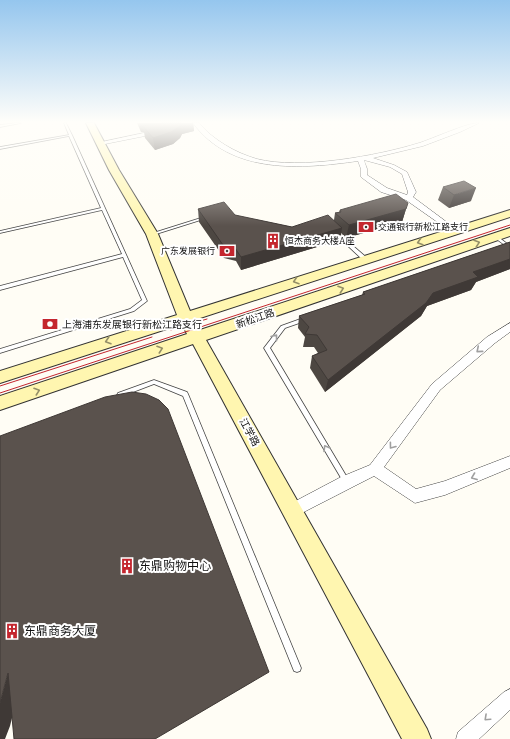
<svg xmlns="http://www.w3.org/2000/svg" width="510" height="739" font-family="Bitter,'Noto Sans SC',serif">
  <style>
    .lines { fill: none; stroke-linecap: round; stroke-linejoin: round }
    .lane-casing { stroke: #444; stroke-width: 1.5 }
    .street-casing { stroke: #444; stroke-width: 1 }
    .secondary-casing { stroke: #333; stroke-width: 2 }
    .lane { fill: #fff; fill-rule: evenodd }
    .street { fill: #fff; fill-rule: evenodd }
    .secondary { fill: #fff6b0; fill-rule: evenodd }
    .tram { stroke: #c4262e; stroke-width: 1 }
    .wall { fill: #4d4742 }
    .shaded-wall { fill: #3f3936 }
    .building { fill: #5a524d; stroke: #3f3936 }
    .oneway { stroke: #948f68 }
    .oneway2 { stroke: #a0a0a0 }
    .labels { text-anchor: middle; stroke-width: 4; stroke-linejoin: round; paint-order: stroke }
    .far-poi-label { font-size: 9px; fill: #111; stroke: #fff; text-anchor: start }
    .street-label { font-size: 10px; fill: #111; stroke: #fff }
    .poi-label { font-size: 10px; fill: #111; stroke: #fff; text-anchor: start }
    .near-poi-label { font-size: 12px; fill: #111; stroke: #fff; text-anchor: start }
  </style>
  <rect width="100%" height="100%" fill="#fffdf5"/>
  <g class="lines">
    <defs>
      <path id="lane" d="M16,123H21L0,127V125Z
        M64,123H66L72,135L147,301L134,311L0,353V349L130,309L142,300L123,257L0,290V286L122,254L102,210L0,233V231L101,208L69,136L0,149V147L69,135Z
        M204,217L207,218L153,235H152L150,234Z
        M334,231H336L367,258V260H363L334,233Z
        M495,236H497L510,246V249L495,238Z
        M306,317L308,318V320L285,328L270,348L348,479L349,481L348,483L346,484L344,483L264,348L281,326Z
        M154,380L187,392L188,394L301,668L300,671L297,672L294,671L183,396L154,384L120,397H118L117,395L118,393Z"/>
      <path id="street" d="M193,123H199C213,140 236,153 257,159C300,170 377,156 419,143C432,139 469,122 479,123L460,132L423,146L373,158L394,165L407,172L416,192L413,197L456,229L457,231L453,233L406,200L381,192L361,177V169L358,161C302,169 231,175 193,123ZM364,160L390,167L402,174L408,192L407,195L387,188L367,175V169Z
        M158,130L160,131V133L100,145L97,143Z
        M510,323V332L495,343L440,390L384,467L416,489L445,481L510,456V468L445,495L415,503L374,476L298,515L293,517L288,515L286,510L288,505L341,477L370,465L432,384L487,337Z
        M510,689V710L479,739H456L458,732L504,692Z"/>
      <path id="secondary" d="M86,123H94L119,170L158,234L190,311L510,210V217L194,320L200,330L510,228V236L206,340L427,729L431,739H402L193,344L0,410V396L187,334L182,324L0,383V371L177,315L146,234L109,170Z"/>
    </defs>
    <use href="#lane" class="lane-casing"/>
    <use href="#street" class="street-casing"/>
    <use href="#secondary" class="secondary-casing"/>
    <use href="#lane" class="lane"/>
    <use href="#street" class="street"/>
    <use href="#secondary" class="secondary"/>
    <path class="tram" d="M171,330L207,319
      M0,386L152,337
      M0,393L510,225"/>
  </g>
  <path class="wall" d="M137,123H193L194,131L182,134L180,138L173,144L155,150L145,138L144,132H141Z
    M443,187L471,201L449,208L438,200Z
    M198,209L235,215L292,227L334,220L335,213L339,212L340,210L406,209L402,222L346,238L341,233L340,240L241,270L236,261L224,258L199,222Z
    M510,242V269L476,282L471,290L427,306L421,316L325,392L310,368L312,356L318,353L314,347H303L305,337L298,328L299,316L362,295L363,292Z"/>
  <path class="shaded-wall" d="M139,123H193L194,131L182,134L180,138L173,144L155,150L153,138L143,126L144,132H141Z
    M476,188L471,201L449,208L454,195Z
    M406,209L402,222L346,238L349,225Z
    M342,228L340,240L241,270V257Z
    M510,259V269L476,282L471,290L427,306L421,316L325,392L328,380L433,293L473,272Z
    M8,673L23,674L10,726L5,739H0V703Z"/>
  <path class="building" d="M164,123H181L179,127L171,132L153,138L143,126Z
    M464,181L476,188L454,195L443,187Z
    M396,194L408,203L406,209L349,225L335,213L341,212L340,210Z
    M224,202L235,215L292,227L328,215L342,228L241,257L235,248L223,245L198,209Z
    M510,242V259L473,272L478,277L433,293L426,303L328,380L312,356L327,350L317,335L305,334L309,327L299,316L365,294L363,292Z
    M132,392L146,394L159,400L168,409L269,672L155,739H14L8,673L0,703V436L105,397Z"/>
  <defs><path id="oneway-chevron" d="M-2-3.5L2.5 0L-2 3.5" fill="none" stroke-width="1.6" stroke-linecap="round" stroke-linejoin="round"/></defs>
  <g class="oneway">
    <use href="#oneway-chevron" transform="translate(420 242) rotate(163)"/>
    <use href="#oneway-chevron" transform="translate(477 243) rotate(-19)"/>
    <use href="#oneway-chevron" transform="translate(296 281) rotate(162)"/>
    <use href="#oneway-chevron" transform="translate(341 289) rotate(-19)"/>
    <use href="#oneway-chevron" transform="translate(108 341) rotate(162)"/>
    <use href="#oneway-chevron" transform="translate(160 349) rotate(-19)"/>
    <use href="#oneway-chevron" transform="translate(37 391) rotate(-19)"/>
  </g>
  <g class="oneway2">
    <use href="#oneway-chevron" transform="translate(275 337) rotate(-52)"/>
    <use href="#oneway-chevron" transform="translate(479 350) rotate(140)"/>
    <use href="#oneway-chevron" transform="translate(392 446) rotate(127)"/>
    <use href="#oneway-chevron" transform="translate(326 448) rotate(-121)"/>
    <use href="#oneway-chevron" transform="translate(474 477) rotate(159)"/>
    <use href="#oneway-chevron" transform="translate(487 718) rotate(137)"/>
  </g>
  <linearGradient id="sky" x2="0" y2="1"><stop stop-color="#95c6ee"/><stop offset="0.54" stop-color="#fffefa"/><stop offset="1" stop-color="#fffefa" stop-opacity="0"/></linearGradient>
  <rect width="510" height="226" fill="url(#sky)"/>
  <defs>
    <symbol id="bank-bare" viewBox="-9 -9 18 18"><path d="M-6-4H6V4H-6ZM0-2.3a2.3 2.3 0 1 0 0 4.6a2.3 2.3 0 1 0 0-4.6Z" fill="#c4262e" stroke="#fff" stroke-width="2.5" paint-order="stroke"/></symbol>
    <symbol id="building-bare" viewBox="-9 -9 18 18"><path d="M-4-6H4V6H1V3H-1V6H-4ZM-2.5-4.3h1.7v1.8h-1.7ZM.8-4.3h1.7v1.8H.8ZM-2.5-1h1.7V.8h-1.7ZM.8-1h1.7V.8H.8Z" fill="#c4262e" stroke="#fff" stroke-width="2.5" paint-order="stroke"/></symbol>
  </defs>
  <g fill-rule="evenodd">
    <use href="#bank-bare" x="355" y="216" width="22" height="22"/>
    <use href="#building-bare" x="262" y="230" width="22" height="22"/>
    <use href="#bank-bare" x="216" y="240" width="22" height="22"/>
    <use href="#bank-bare" x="39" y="313" width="22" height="22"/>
    <use href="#building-bare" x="116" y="555" width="22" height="22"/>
    <use href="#building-bare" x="1" y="620" width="22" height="22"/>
  </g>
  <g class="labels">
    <g class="far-poi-label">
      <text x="378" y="230">交通银行新松江路支行</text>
      <text x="285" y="244">恒杰商务大楼A座</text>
      <text x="215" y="254" text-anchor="end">广东发展银行</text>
    </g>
    <g class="street-label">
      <text transform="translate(255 318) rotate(-19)" y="4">新松江路</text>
      <text transform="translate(250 432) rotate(61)" y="4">江学路</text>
    </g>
    <g class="poi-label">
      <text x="62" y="328">上海浦东发展银行新松江路支行</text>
    </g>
    <g class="near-poi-label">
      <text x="139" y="570">东鼎购物中心</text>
      <text x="24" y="635">东鼎商务大厦</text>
    </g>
  </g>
</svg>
